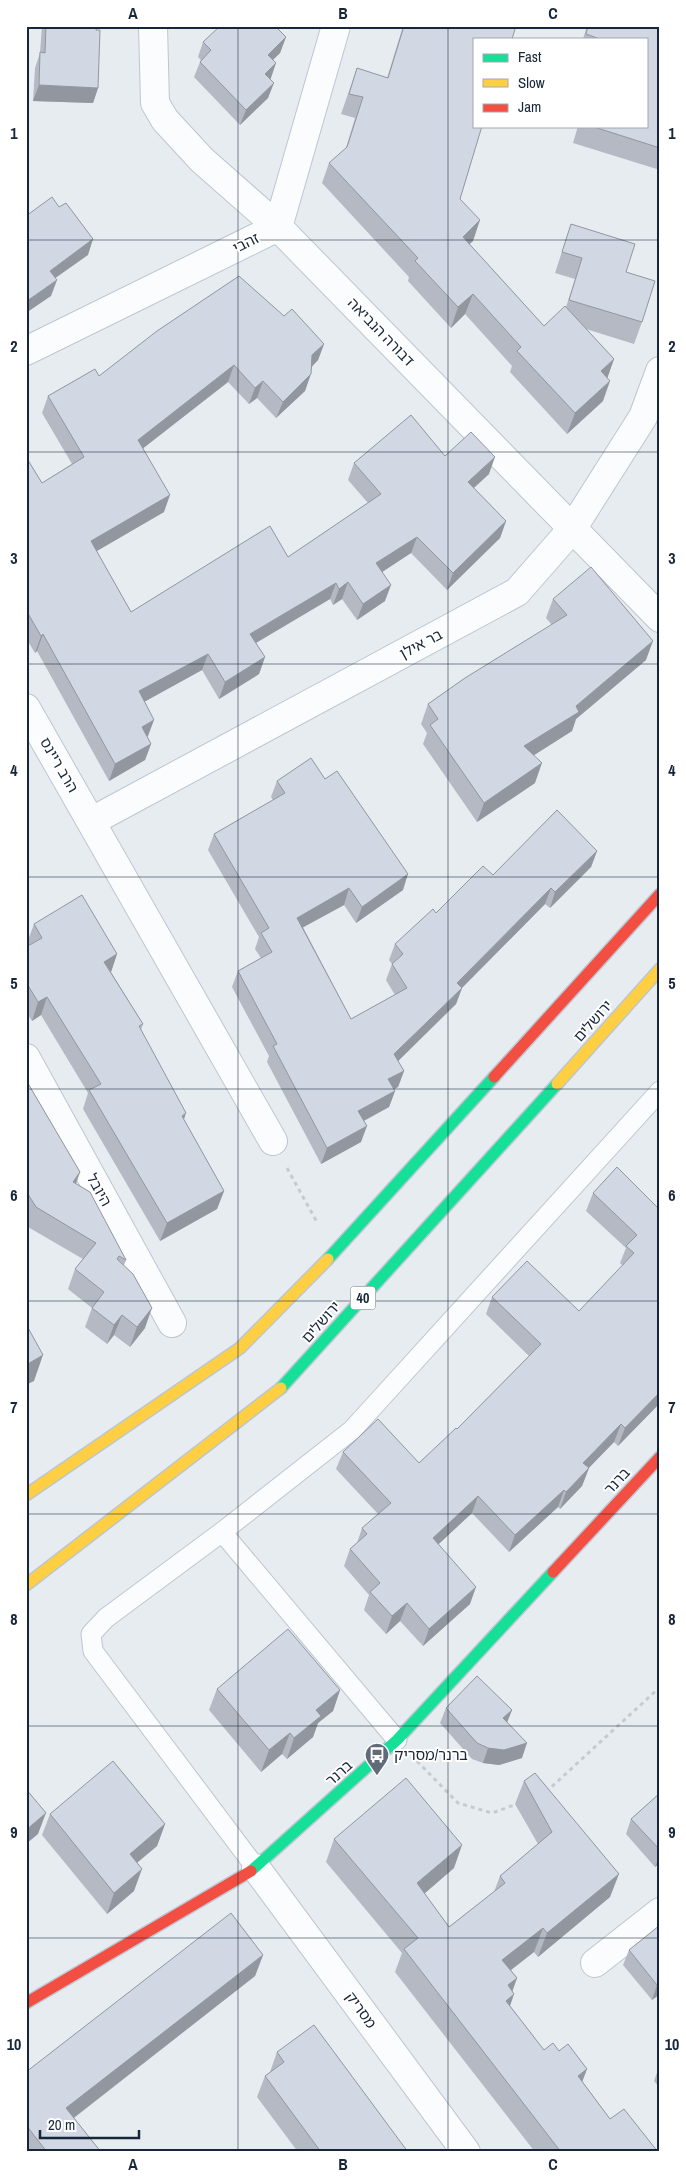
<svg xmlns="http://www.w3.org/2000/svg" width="686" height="2178" font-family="'Archivo Narrow','Noto Sans Hebrew',sans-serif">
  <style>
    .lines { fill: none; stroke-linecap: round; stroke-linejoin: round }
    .lane-casing { stroke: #bcc6d1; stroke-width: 21 }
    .street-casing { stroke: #bcc6d1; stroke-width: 30 }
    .fast-casing { stroke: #bcc6d1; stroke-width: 14 }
    .slow-casing { stroke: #bcc6d1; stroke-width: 14 }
    .jam-casing { stroke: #bcc6d1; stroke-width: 14 }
    .path { stroke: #c7cacf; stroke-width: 3; stroke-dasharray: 4 4; stroke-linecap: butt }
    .lane { stroke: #fbfcfd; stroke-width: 19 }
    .street { stroke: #fbfcfd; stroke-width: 28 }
    .fast { stroke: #16e098; stroke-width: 11 }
    .slow { stroke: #ffcf43; stroke-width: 11 }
    .jam { stroke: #f24e42; stroke-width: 11 }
    .wall { fill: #b4b9c3 }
    .shaded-wall { fill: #92969f }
    .building { fill: #d1d7e3; stroke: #92969f }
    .grid { fill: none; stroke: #172638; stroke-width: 1; stroke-opacity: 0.55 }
    .labels { text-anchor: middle; stroke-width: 4; stroke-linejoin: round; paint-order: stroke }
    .shield { fill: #fff; stroke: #5d6774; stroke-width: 1 }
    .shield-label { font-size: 14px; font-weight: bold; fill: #172638 }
    .street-label { font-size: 15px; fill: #172638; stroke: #fff }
    .poi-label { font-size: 15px; fill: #172638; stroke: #fff; text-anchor: start }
    .neatline { fill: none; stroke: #172638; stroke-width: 2 }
    .grid-label { font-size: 16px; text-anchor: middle; font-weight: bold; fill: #172638 }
  </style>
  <rect width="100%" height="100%" fill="#e7ecf1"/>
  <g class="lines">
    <defs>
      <path id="lane" d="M222,1532L397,1740
        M256,1868L93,1651L91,1634L106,1618L222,1532L352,1430L660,1091"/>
      <path id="street" d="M153,26L155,103L165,120L202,160L278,227L660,618
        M26,351L278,227L336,26
        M26,708L273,1141
        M92,821L517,592L572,529L643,417L660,371
        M26,1058L172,1323
        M256,1868L466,2152
        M595,1963L660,1912"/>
      <path id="fast" d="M328,1259L494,1077
        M281,1388L557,1084
        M251,1871L397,1740L553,1572"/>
      <path id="slow" d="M557,1084L660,969
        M26,1495L240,1348L328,1259
        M26,1585L281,1388"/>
      <path id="jam" d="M494,1077L660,894
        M553,1572L660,1457
        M26,2003L251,1871"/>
    </defs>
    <use href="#lane" class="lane-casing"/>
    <use href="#street" class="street-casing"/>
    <use href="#fast" class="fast-casing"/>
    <use href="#slow" class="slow-casing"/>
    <use href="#jam" class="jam-casing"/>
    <path class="path" d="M287,1168L318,1224
      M417,1761L458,1803L492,1813L517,1804
      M546,1792L660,1687"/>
    <use href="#lane" class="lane"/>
    <use href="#street" class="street"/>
    <use href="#fast" class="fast"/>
    <use href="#slow" class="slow"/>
    <use href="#jam" class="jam"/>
  </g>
  <path class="wall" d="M42,26H97L98,88L93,103L33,101L35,68L40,53Z
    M403,26H516L475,39L460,199L473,241L469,244L544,326L566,307L575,279L555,273L571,224L626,272L642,322L634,344L586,329L614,359L607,378L603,401L567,434L510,372L512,366L465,314L451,328L408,281L409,277L322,183L329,163L346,148L355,118L341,114L357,68L387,78Z
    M587,26H660V170L573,143L578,126H647V39H583Z
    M286,37L280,53L273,60L268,98L240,125L194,77L200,62L201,60L198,57L203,42Z
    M284,316L324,344L318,360L312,367L305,391L276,418L257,398L249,404L228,382L143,448L164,512L96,551L131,612L288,557L368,503L348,480L354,463L445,456L489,474L473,488L506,521L500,538L447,590L411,553L382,572L385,601L357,620L342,599L333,605L330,599L256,643L265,657L259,674L219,699L202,670L144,702L148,736L147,737L151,744L145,760L109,781L37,651L35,653L26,638V457L42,483L72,464L42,413L48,396L99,376Z
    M553,599L646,660L576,719L572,731L534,755L535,783L477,822L423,744L427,733L421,724L428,704L552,625L546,618Z
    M277,781L403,890L356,923L344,905L303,927L351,1019L395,995L386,980L392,964L389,960L395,944L436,913L493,875L597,851L591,867L550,908L545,904L462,988L456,1004L398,1061L404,1071L398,1087L394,1089L395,1091L389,1107L364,1121L361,1142L321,1164L267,1062L269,1056L232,987L238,971L261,958L255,949L259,937L208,850L214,834L273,800L271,797Z
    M34,924L117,954L111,972L143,1024L141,1030L184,1120L224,1191L217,1209L160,1241L83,1109L88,1093L41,1015L32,1021L26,1012V947L29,946L27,943Z
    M26,1080L80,1172L76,1184L126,1260L124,1265L145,1328L130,1347L114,1335L107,1344L85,1327L92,1308L68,1289L75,1269L83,1259L28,1227L26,1223Z
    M593,1193L660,1210V1403L618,1446L614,1442L589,1468L582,1486L560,1509L558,1507L509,1552L472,1513L438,1544L470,1604L423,1646L400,1621L386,1634L364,1610L369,1595L344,1566L350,1549L357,1543L362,1528L378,1514L336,1469L343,1452L419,1463L457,1429L529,1356L486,1314L492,1297L579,1311L623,1266L620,1263L626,1248L586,1211Z
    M217,1689L340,1690L333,1711L318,1723L313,1737L287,1759L282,1754L261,1772L209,1710Z
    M446,1708L512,1710L507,1722L522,1758L499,1765L483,1763L472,1759L440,1723Z
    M524,1781L610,1897L538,1957L534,1952L511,1970L517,1978L512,1991L514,1994L510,2006L544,2050L559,2051L587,2069L582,2081L610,2119L658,2152H535L395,1972L402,1953L326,1862L334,1839L454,1868L424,1893L449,1927L494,1892L500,1876L538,1844L515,1804Z
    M660,1793V1863L655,1867L626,1834L631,1819Z
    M50,1814L165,1824L157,1846L137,1863L134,1891L107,1914L42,1835Z
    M660,1925V1994L652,2000L623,1965L629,1950Z
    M263,1955L255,1976L74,2118L101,2152H26V2072Z
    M277,2052L408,2152H298L257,2097L265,2076L270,2072Z
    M660,2064V2088L654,2081Z"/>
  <path class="shaded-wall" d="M286,37L280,53L262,70L268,55Z
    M276,63L271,78L260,89L265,74Z
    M274,83L268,98L240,125L246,110Z
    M39,85L98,88L93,103L33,101Z
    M480,220L473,241L455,257L463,237Z
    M93,239L88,255L44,286L50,271Z
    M57,280L51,296L26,313V304L27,301Z
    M473,294L465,314L451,328L458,307Z
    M324,344L318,360L306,372L312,355Z
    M614,359L607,379L601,371Z
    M234,365L228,382L132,457L138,440Z
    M311,374L305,391L276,418L283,402Z
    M263,381L257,398L249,404L255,388Z
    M610,381L603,401L567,434L575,413Z
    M495,457L489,474L462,499L468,482Z
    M170,495L164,512L85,558L91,541Z
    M506,521L500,538L447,590L453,573Z
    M417,537L411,553L370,580L376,563Z
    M348,582L342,599L333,605L339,589Z
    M336,583L330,599L244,650L250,634Z
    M391,585L385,601L357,620L363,604Z
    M43,634L37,651L35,653L41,636Z
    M653,641L646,660L576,719L572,731L517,766L524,746L576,706Z
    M208,654L202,670L133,708L139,691Z
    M265,657L259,674L219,699L225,682Z
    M154,720L148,736L136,744L142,727Z
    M151,744L145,760L109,781L115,764Z
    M542,763L535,783L477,822L484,803Z
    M597,851L591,867L550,908L555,892Z
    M408,874L403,890L356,923L362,907Z
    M349,888L344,905L291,934L297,918Z
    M551,888L545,904L451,999L457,983Z
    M117,954L111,972L104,962Z
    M462,988L456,1004L389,1070L394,1054Z
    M47,997L41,1015L32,1021L38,1002Z
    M404,1071L398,1087L383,1095L388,1079Z
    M395,1091L389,1107L352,1127L358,1111Z
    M186,1113L180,1132L182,1116Z
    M367,1126L361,1142L321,1164L327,1148Z
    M80,1172L73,1191V1182Z
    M224,1191L217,1209L160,1241L167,1223Z
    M152,1308L145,1328L130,1347L137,1327Z
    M122,1315L114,1335L107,1344L114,1325Z
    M43,1355L34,1381L26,1385V1365Z
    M660,1392V1403L618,1446L625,1428Z
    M621,1424L614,1442L577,1480L583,1463Z
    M589,1468L582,1486L560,1509L566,1492Z
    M564,1490L558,1507L509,1552L515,1535Z
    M478,1496L472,1513L426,1556L433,1538Z
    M476,1587L470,1604L423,1646L429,1629Z
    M407,1603L400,1621L386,1634L392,1616Z
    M340,1690L333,1711L318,1723L313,1737L287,1759L294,1738L316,1710Z
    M512,1710L506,1725L503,1718Z
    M290,1733L282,1754L261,1772L269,1750Z
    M527,1743L522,1758L499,1765L483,1763L488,1748Z
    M46,1813L38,1834L26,1844V1830Z
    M165,1824L157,1846L122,1875L130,1854Z
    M462,1845L454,1868L409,1907L417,1883Z
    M660,1855V1863L655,1867Z
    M142,1869L134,1891L107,1914L114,1893Z
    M619,1874L610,1897L538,1957L547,1933Z
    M543,1928L534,1952L494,1983L502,1960Z
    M263,1955L255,1976L58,2130L66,2108Z
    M517,1978L510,1998L514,1994L506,2017L498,2024L508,1985Z
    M660,1983V1994L652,2000L657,1985Z
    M587,2069L578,2093V2076Z"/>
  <path class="building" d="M46,26H97L96,30H100L98,88L39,85L40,52L45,53Z
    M220,26H275L286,37L268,55L276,63L265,74L274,83L246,110L200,62L211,50L203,42Z
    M404,26H516L512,39H475V126H482L460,199L480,220L463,237L544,326L565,306L614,359L601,371L610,381L575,413L517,351L521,347L473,294L458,307L415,261L418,258L329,163L347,147L363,97L349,94L357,68L388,78Z
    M588,26H660V148L591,126H647V39H600L586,34Z
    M52,197L59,207L66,203L93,239L50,271L57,280L27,301L26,299V216Z
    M571,224L635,244L626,272L655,281L642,322L569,300L582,258L562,252Z
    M239,276L284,316L292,309L324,344L312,355L311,374L283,402L263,381L255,388L234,365L138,440L170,495L91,541L131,612L270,526L288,557L381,494L354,463L411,415L445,456L471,432L495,457L468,482L506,521L453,573L417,537L376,563L391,585L363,604L348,582L339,589L336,583L250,634L265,657L225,682L208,654L139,691L154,720L142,727L151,744L115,764L43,634L41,636L26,610V457L42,483L84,457L48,396L95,369L99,376L157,331Z
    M591,567L653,641L576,706L579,712L524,746L542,763L484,803L430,725L438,719L428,704L465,678L567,615L553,599Z
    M311,758L325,779L337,771L408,874L362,907L349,888L297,918L351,1019L407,988L392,964L403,954L395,944L433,909L436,913L483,866L493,875L557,810L597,851L555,892L551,888L457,983L462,988L394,1054L404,1071L388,1079L395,1091L358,1111L367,1126L327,1148L273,1046L277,1044L238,971L272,952L261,933L269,928L214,834L285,793L277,781Z
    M82,895L117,954L104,962L143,1024L139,1026L186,1113L182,1116L224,1191L167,1223L89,1090L101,1084L47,997L38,1002L26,982V947L42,938L34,924Z
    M26,1080L80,1172L73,1182L90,1192L126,1260L119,1256L117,1259L133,1274L152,1308L137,1327L122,1315L114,1325L92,1308L104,1292L75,1269L96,1243L36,1207L26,1191Z
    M617,1167L660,1210V1392L625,1428L621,1424L583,1463L589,1468L566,1492L564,1490L515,1535L478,1496L433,1538L476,1587L429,1629L407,1603L392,1616L370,1592L380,1583L350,1549L367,1534L362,1528L391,1503L343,1452L378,1419L419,1463L456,1428L457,1429L541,1344L492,1297L527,1261L579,1311L634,1253L626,1246L637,1235L593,1193Z
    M27,1326L43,1355L26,1365V1328Z
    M288,1629L340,1690L316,1710L321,1716L294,1738L290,1733L269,1750L217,1689Z
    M477,1676L512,1710L503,1718L527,1743L504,1750L488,1748L477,1743L446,1708Z
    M113,1761L165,1824L130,1854L142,1869L114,1893L50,1814Z
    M535,1773L619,1874L547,1933L543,1928L502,1960L517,1978L508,1985L514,1994L506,2001L544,2050L553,2043L559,2051L568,2044L587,2069L578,2076L610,2119L624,2109L658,2152H561L404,1949L418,1938L334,1839L406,1778L462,1845L417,1883L449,1927L505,1883L500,1876L552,1832L524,1781Z
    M26,1789L46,1813L26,1830Z
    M660,1793V1850L631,1819Z
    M231,1913L263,1955L66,2108L101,2152H47L26,2125V2072Z
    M660,1925V1983L657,1985L629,1950Z
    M314,2025L408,2152H321L265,2076L284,2062L277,2052Z"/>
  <path class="grid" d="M238,26V2152M448,26V2152M26,240H660M26,452H660M26,664H660M26,877H660M26,1089H660M26,1301H660M26,1514H660M26,1726H660M26,1938H660"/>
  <defs>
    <symbol id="bus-pin" viewBox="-11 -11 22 30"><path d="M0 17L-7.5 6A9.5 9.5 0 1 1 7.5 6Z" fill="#606b79" stroke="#fff"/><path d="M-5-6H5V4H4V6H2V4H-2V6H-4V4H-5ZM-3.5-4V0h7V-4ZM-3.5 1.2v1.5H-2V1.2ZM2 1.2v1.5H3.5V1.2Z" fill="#fff"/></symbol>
  </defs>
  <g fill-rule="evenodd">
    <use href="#bus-pin" x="363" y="1741" width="28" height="38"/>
  </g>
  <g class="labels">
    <rect class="shield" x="350.5" y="1286.5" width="25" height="23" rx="4"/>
    <g class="shield-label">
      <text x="363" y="1303">40</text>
    </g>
    <g class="street-label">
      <text transform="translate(246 243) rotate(-26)" y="5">זהבי</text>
      <text transform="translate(381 332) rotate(46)" y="5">דבורה הנביאה</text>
      <text transform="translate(421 644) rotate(-28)" y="5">בר אילן</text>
      <text transform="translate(59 765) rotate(60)" y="5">הרב ריינס</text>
      <text transform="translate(593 1021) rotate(-48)" y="5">ירושלים</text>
      <text transform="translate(99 1190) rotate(61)" y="5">היובל</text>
      <text transform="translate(321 1322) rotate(-48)" y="5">ירושלים</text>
      <text transform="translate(617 1481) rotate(-47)" y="5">ברנר</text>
      <text transform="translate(339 1773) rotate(-42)" y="5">ברנר</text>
      <text transform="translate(361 2010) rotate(54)" y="5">מסריק</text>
    </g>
    <g class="poi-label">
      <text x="394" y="1760">ברנר/מסריק</text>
    </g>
  </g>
  <rect width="686" height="2178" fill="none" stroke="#ffffff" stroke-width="55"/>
  <rect x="473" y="38" width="175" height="90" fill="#ffffff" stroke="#a2a8af"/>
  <rect x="483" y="54" width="25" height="8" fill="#16e098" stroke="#a2a8af"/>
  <text x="518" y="62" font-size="15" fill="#172638">Fast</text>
  <rect x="483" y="79" width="25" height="8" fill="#ffcf43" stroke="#a2a8af"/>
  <text x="518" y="88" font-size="15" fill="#172638">Slow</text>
  <rect x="483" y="104" width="25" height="8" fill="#f24e42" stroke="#a2a8af"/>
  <text x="518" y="112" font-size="15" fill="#172638">Jam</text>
  <path d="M40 2130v8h99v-8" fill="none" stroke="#172638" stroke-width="2.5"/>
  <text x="48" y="2130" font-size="15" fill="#172638" stroke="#ffffff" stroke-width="4" paint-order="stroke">20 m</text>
  <rect x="28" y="28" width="630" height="2122" class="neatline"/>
  <g class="grid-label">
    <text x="133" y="19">A</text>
    <text x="343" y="19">B</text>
    <text x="553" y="19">C</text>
    <text x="14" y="139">1</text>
    <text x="672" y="139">1</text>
    <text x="14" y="352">2</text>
    <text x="672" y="352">2</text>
    <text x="14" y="564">3</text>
    <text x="672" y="564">3</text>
    <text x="14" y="776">4</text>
    <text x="672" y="776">4</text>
    <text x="14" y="989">5</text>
    <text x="672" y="989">5</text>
    <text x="14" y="1201">6</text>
    <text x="672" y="1201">6</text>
    <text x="14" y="1413">7</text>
    <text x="672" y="1413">7</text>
    <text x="14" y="1625">8</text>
    <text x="672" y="1625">8</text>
    <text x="14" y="1838">9</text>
    <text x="672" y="1838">9</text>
    <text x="14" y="2050">10</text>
    <text x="672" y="2050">10</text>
    <text x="133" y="2170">A</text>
    <text x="343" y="2170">B</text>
    <text x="553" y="2170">C</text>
  </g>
</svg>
